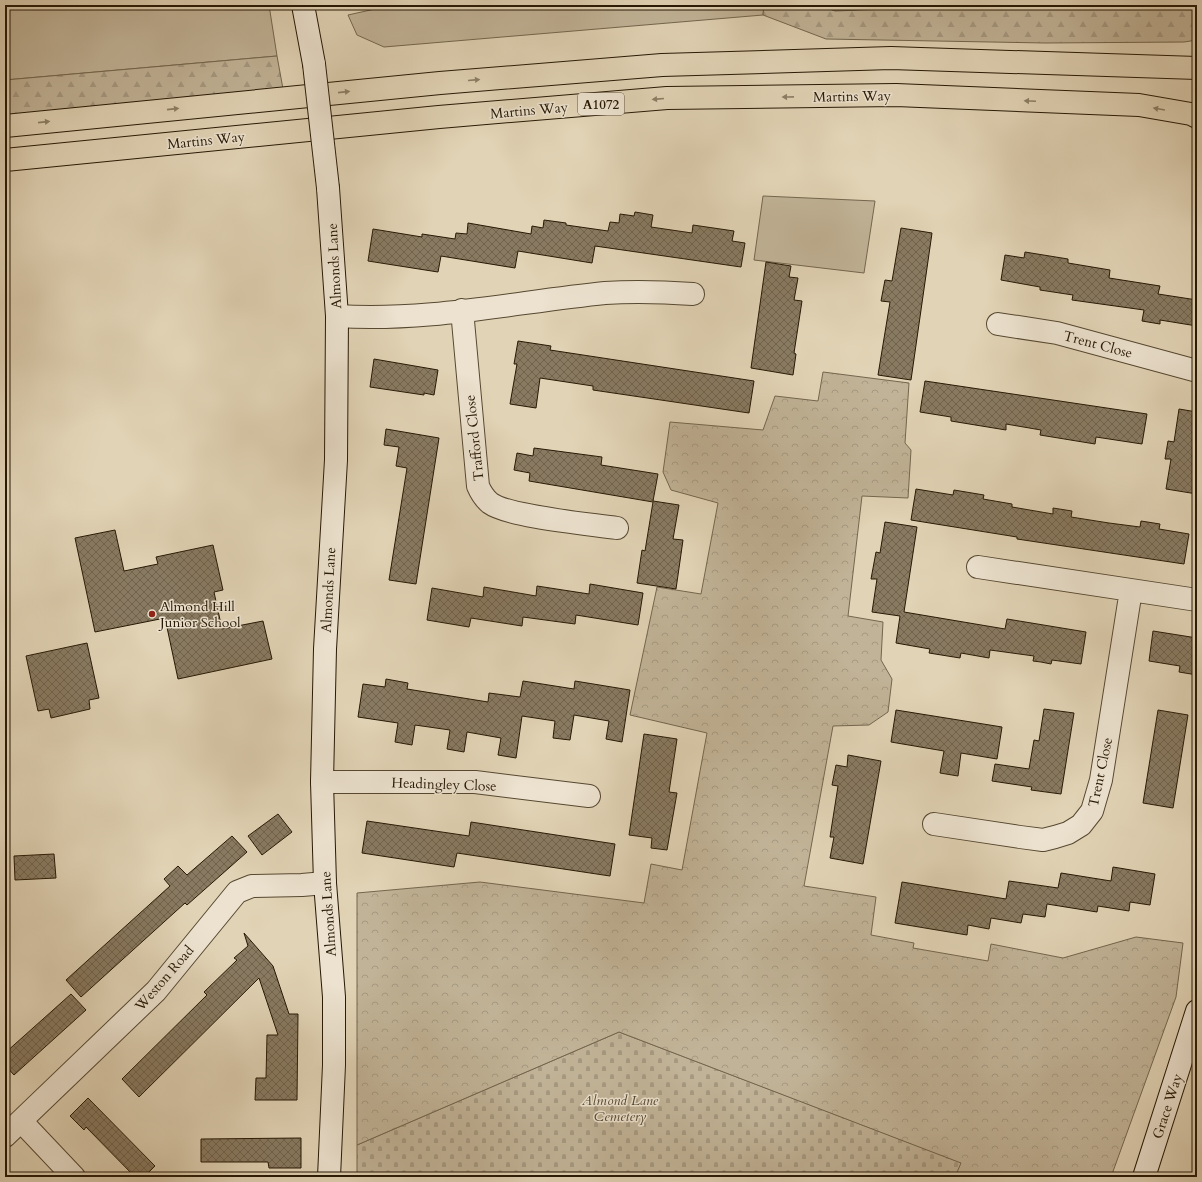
<svg xmlns="http://www.w3.org/2000/svg" width="1202" height="1182" font-family="Cardo,serif">
  <style>
    .grass { fill: #c1b397; stroke: #74664e }
    .forest { fill: url(#forest-firs); stroke: #74664e }
    .cemetery { fill: url(#cemetery-stones); stroke: #74664e }
    .park { fill: url(#park-crowns); stroke: #74664e }
    .building { fill: url(#building-cross-hatch); stroke: #271905 }
    .lines { fill: none; stroke-linecap: round; stroke-linejoin: round }
    .street-casing { stroke: #564831; stroke-width: 24 }
    .secondary-casing { stroke: #271905; stroke-width: 24 }
    .primary-casing { stroke: #271905; stroke-width: 24 }
    .street { stroke: #ece2cf; stroke-width: 22 }
    .secondary { stroke: #ece2cf; stroke-width: 22 }
    .primary { stroke: #e1d3b5; stroke-width: 22 }
    .secondary-bridge-casing { stroke: #271905; stroke-width: 24; stroke-linecap: butt }
    .secondary-bridge { stroke: #ece2cf; stroke-width: 22 }
    .oneway { fill: #8d7f66 }
    .poi-dot { fill: #8f2418; stroke: #ece2cf; stroke-width: 1.5 }
    .labels { text-anchor: middle; stroke-width: 3; stroke-linejoin: round; paint-order: stroke }
    .shield { fill: #ece2cf; stroke: #625542; stroke-width: 1 }
    .shield-label { font-size: 13px; font-weight: bold; fill: #271905 }
    .street-label { font-size: 14px; fill: #271905; stroke: #ece2cf }
    .poi-label { font-size: 14px; fill: #271905; stroke: #ece2cf; text-anchor: start }
    .park-label { font-size: 14px; font-style: italic; fill: #554731; stroke: #ece2cf }
  </style>
  <defs>
    <pattern id="forest-firs" width="22" height="20" patternUnits="userSpaceOnUse"><rect width="22" height="20" fill="#c1b397"/><path d="M5 1l3.5 6h-7zM16 11l3.5 6h-7z" fill="#a69981"/></pattern>
    <pattern id="cemetery-stones" width="16" height="16" patternUnits="userSpaceOnUse"><rect width="16" height="16" fill="#c1b397"/><path d="M2 7V4a2 2 0 0 1 4 0v3zM10 15v-3a2 2 0 0 1 4 0v3z" fill="#a69981"/></pattern>
    <pattern id="park-crowns" width="20" height="18" patternUnits="userSpaceOnUse"><rect width="20" height="18" fill="#c1b397"/><path d="M2 6a3 3 0 1 1 6 0M12 15a3 3 0 1 1 6 0" fill="none" stroke="#a69981"/></pattern>
    <pattern id="building-cross-hatch" width="8" height="8" patternUnits="userSpaceOnUse"><rect width="8" height="8" fill="#887a61"/><path d="M0 0l8 8M0 8l8-8" fill="none" stroke="#6f634e"/></pattern>
  </defs>
  <rect width="100%" height="100%" fill="#e1d3b5"/>
  <filter id="stains"><feTurbulence type="fractalNoise" baseFrequency=".005" numOctaves="4"/><feColorMatrix values="0 0 0 0 .2 0 0 0 0 .09 0 0 0 0 .02 0 0 0 .5 -.17"/></filter>
  <radialGradient id="worn" r=".72"><stop offset=".6" stop-color="#630" stop-opacity="0"/><stop offset="1" stop-color="#630" stop-opacity=".3"/></radialGradient>
  <path class="grass" d="M5,5H269L277,56L5,80Z
    M393,5C413,5 434,8 453,5H764L763,15L384,47L357,35L348,15Z
    M818,5H1097L1096,9L970,6L835,11Z
    M763,196L875,201L864,273L754,260Z"/>
  <path class="forest" d="M764,5H818L835,11L970,6L1096,9L1097,5H1197V40L1184,42L1045,43L826,39L763,15Z
    M277,56L283,89L5,117V80Z"/>
  <path class="cemetery" d="M619,1032L962,1163L955,1177H357V1145Z"/>
  <path class="park" d="M823,372L909,383L905,443L911,450L908,498L862,496L848,616L883,622L881,660L892,679L888,712L869,725L833,726L804,886L876,897L871,935L914,943L913,948L988,961L991,944L1063,958L1136,937L1183,943L1176,997L1111,1177H955L961,1163L619,1032L357,1145V893L480,882L644,903L651,864L682,870L707,733L630,715L657,587L701,594L718,503L671,490L663,472L670,422L763,430L775,396L818,401Z"/>
  <path class="building" d="M635,212L653,215L651,227L692,233L693,225L734,231L732,241L745,243L741,267L595,246L592,263L518,251L515,268L441,256L438,272L368,261L373,229L422,237V234L455,239L456,233L467,234L468,223L531,234L532,226L543,228L544,220L566,223V225L608,231L610,222L619,223L620,214L634,216Z
    M901,228L932,233L911,380L878,375L890,302L881,301L885,280L892,281Z
    M1025,252L1068,259V263L1110,270L1109,278L1160,286L1158,294L1197,300V326L1160,320V324L1142,321L1144,310L1072,300L1073,295L1040,290V287L1001,280L1005,255L1024,258Z
    M766,262L791,266L789,277L798,278L794,300L802,301L794,353L796,354L793,375L751,368Z
    M518,341L551,346L550,350L754,381L749,413L593,390V386L540,378L536,408L510,404L517,364H514Z
    M374,359L438,370L434,395L424,393V395L370,387Z
    M925,381L1147,414L1142,444L1096,437L1095,444L1040,435L1041,430L1006,424V430L951,421V417L920,412Z
    M1179,409L1197,412V494L1166,489L1171,459H1165L1168,441L1174,442Z
    M386,429L439,438L416,584L389,580L407,468L396,466L399,447L384,445Z
    M534,448L602,457L601,465L658,474L653,501L679,505L673,539L683,540L676,589L637,583L642,550L645,551L653,502L529,481L530,473L514,470L517,453L533,456Z
    M916,489L953,495L954,490L984,495L983,499L1012,504V507L1053,514V508L1072,511L1071,517L1109,523L1140,527L1141,521L1160,524L1159,529L1189,534L1184,564L1017,539V537L911,520Z
    M885,522L917,527L904,612L1005,629L1007,619L1086,632L1081,664L1052,660L1051,664L1041,662L1033,661L1034,656L990,650L989,658L961,653L960,658L929,653L930,649L896,643L900,616L872,612L877,579H871L876,552L880,553Z
    M115,530L124,571L158,564L156,557L213,545L223,590L214,592L222,629L263,621L272,659L178,679L165,618L95,632L75,538Z
    M590,584L643,593L638,625L576,615L575,624L523,617L522,626L471,618L469,627L427,620L432,588L483,597L484,587L536,596L537,586L589,594Z
    M1153,631L1197,638V675L1179,672L1180,666L1149,661Z
    M87,643L99,698L89,700L90,709L51,718L49,709L38,711L26,656Z
    M386,679L408,683L407,689L488,702L489,693L520,697L523,681L574,689L575,681L630,690L622,742L606,739L609,721L574,715L570,740L553,738L555,721L522,716L516,758L498,755L501,738L467,732L464,752L447,749L450,730L415,725L412,745L395,742L398,723L358,717L363,684L385,687Z
    M1044,709L1074,713L1061,794L1031,790L1032,787L992,781L995,764L1029,769L1034,740L1039,741Z
    M896,710L1002,727L997,759L961,753L958,776L940,773L944,751L891,742Z
    M1158,710L1188,715L1173,808L1143,803Z
    M644,734L677,739L669,792L677,793L667,850L651,848L652,838L629,835Z
    M848,755L881,761L863,864L830,858L834,837H830L838,786L832,785L836,765L847,767Z
    M278,814L292,832L262,855L248,836Z
    M367,821L469,836L471,822L615,844L610,876L457,853L454,867L362,853Z
    M232,836L247,852L187,905L185,903L81,997L66,980L170,886L164,879L178,866L187,875Z
    M54,854L56,878L15,880L14,856Z
    M1113,867L1155,874L1150,905L1130,902L1129,911L1098,906L1097,912L1047,904L1045,917L1023,914L1021,923L991,918L989,929L968,925L967,935L895,923L902,882L1006,899L1009,881L1058,888L1061,873L1111,881Z
    M244,933L273,966L289,1014H298L297,1100H255L256,1078H266L267,1035H278L259,978L139,1097L122,1079L207,995L204,992L237,960L234,958L248,946Z
    M71,994L86,1010L14,1075L5,1065V1053Z
    M88,1098L155,1166L144,1177H135L86,1127L84,1130L70,1116Z
    M301,1138V1168H269L268,1162H201V1139Z"/>
  <g class="lines">
    <defs>
      <path id="street" d="M462,310L478,486C481,493 484,498 490,503C509,517 590,524 617,528
        M337,316C427,322 516,302 605,293C635,291 664,292 693,294
        M998,324L1057,333L1197,371
        M978,567L1197,600
        M322,782H475L589,796
        M934,824L1020,837L1043,840L1055,837L1068,833L1081,825L1092,811L1101,780L1131,590
        M21,1121L74,1177
        M5,1136L156,991L237,892L252,886L302,885L325,883"/>
      <path id="secondary" d="M303,5L314,64
        M328,188L337,316L336,460L325,649L322,782L325,883L334,997V1065L329,1177
        M1144,1177L1197,1011"/>
      <path id="primary" d="M5,126L440,83L662,65L891,58L1197,68
        M5,160L439,117L667,98L896,95L1139,105L1191,114L1197,117"/>
    </defs>
    <use href="#street" class="street-casing"/>
    <use href="#secondary" class="secondary-casing"/>
    <use href="#primary" class="primary-casing"/>
    <use href="#street" class="street"/>
    <use href="#secondary" class="secondary"/>
    <use href="#primary" class="primary"/>
    <defs>
      <path id="secondary-bridge" d="M314,64L328,188"/>
    </defs>
    <use href="#secondary-bridge" class="secondary-bridge-casing"/>
    <use href="#secondary-bridge" class="secondary-bridge"/>
  </g>
  <defs><path id="oneway-solid" d="M-6-.8H1V-3.2L6.5 0L1 3.2V.8H-6Z"/></defs>
  <g class="oneway">
    <use href="#oneway-solid" transform="translate(474 80) rotate(-5)"/>
    <use href="#oneway-solid" transform="translate(344 92) rotate(-6)"/>
    <use href="#oneway-solid" transform="translate(788 97) rotate(179)"/>
    <use href="#oneway-solid" transform="translate(658 99) rotate(175)"/>
    <use href="#oneway-solid" transform="translate(1030 101) rotate(-178)"/>
    <use href="#oneway-solid" transform="translate(173 109) rotate(-6)"/>
    <use href="#oneway-solid" transform="translate(1159 109) rotate(-170)"/>
    <use href="#oneway-solid" transform="translate(44 122) rotate(-6)"/>
  </g>
  <circle class="poi-dot" cx="152" cy="614" r="4"/>
  <g class="labels">
    <rect class="shield" x="578" y="93" width="46" height="22" rx="3"/>
    <g class="shield-label">
      <text x="601" y="109">A1072</text>
    </g>
    <g class="street-label">
      <text transform="translate(852 96) rotate(-1)" y="5">Martins Way</text>
      <text transform="translate(529 110) rotate(-5)" y="5">Martins Way</text>
      <text transform="translate(206 140) rotate(-6)" y="5">Martins Way</text>
      <text transform="translate(334 266) rotate(-93)" y="5">Almonds Lane</text>
      <text transform="translate(1098 344) rotate(15)" y="5">Trent Close</text>
      <text transform="translate(474 438) rotate(-96)" y="5">Trafford Close</text>
      <text transform="translate(328 590) rotate(-87)" y="5">Almonds Lane</text>
      <text transform="translate(1100 772) rotate(-78)" y="5">Trent Close</text>
      <text transform="translate(444 784) rotate(2)" y="5">Headingley Close</text>
      <text transform="translate(328 914) rotate(-94)" y="5">Almonds Lane</text>
      <text transform="translate(164 978) rotate(-49)" y="5">Weston Road</text>
      <text transform="translate(1167 1106) rotate(-72)" y="5">Grace Way</text>
    </g>
    <g class="poi-label">
      <text x="160" y="611">Almond Hill<tspan x="160" dy="16">Junior School</tspan></text>
    </g>
    <g class="park-label">
      <text x="620" y="1105">Almond Lane<tspan x="620" dy="16">Cemetery</tspan></text>
    </g>
  </g>
  <rect width="1202" height="1182" fill="none" stroke="#e1d3b5" stroke-width="20"/>
  <rect x="6" y="6" width="1190" height="1170" fill="none" stroke="#271905" stroke-width="2"/>
  <rect x="10" y="10" width="1182" height="1162" fill="none" stroke="#271905"/>
  <rect width="100%" height="100%" filter="url(#stains)"/>
  <rect width="100%" height="100%" fill="url(#worn)"/>
</svg>
